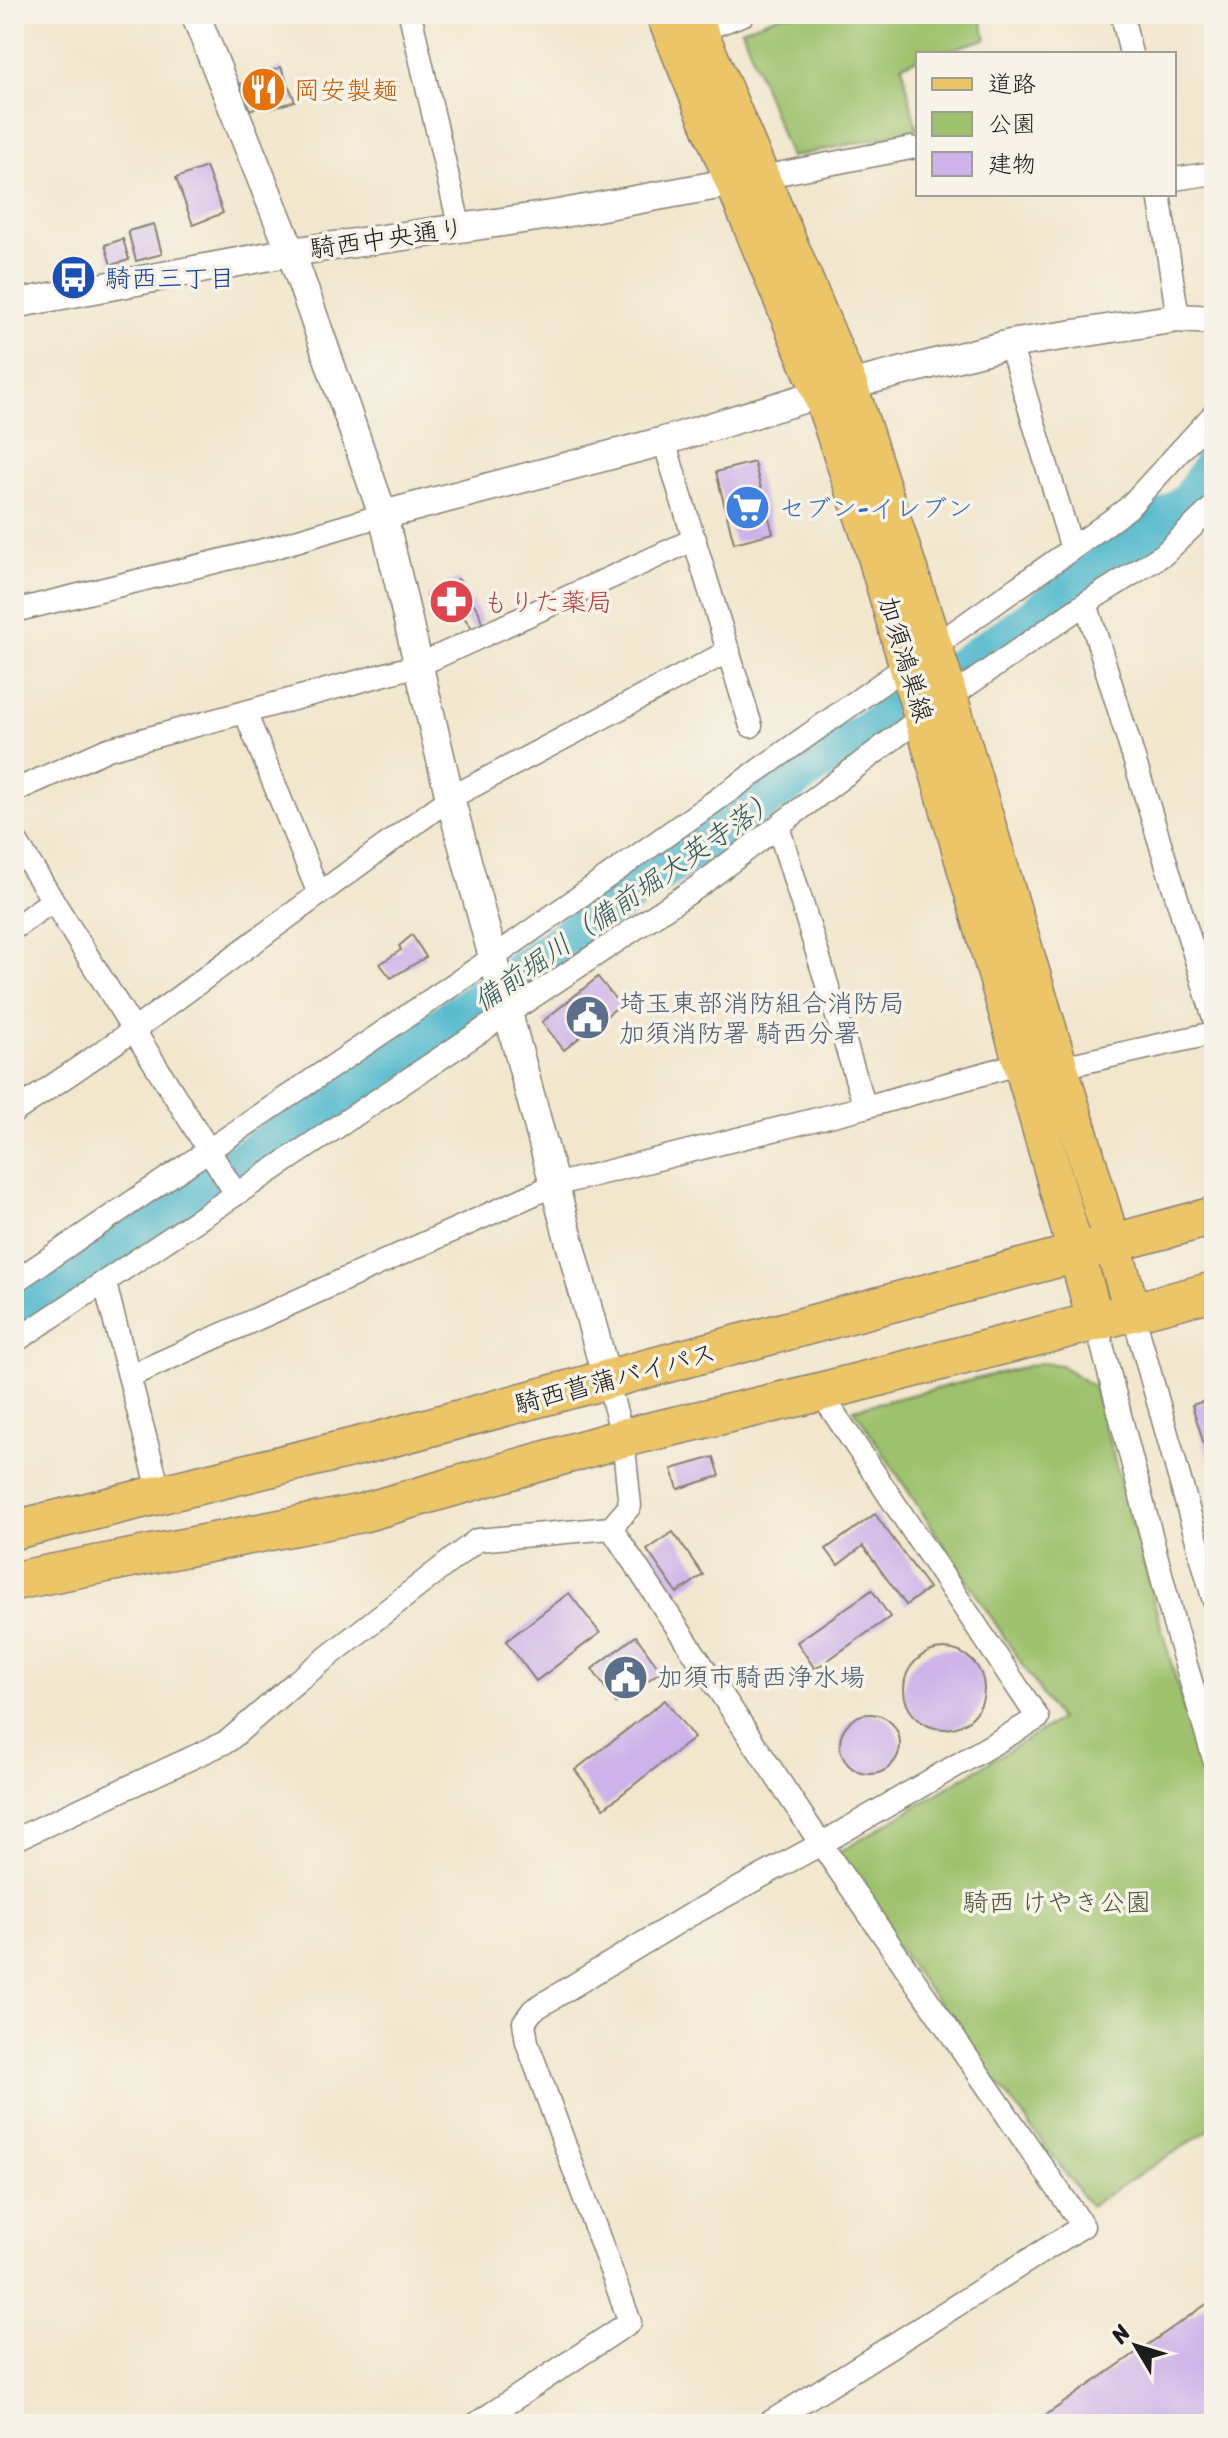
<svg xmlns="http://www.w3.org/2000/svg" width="1228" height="2438" font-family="Sriracha,'Klee One',sans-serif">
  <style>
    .green { fill: #9dc16c; stroke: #5c6e44; stroke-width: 2 }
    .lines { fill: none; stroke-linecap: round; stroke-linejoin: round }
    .river { stroke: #4fb8cc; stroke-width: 40 }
    .building { fill: #ceb2ea }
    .minor-casing { stroke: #878174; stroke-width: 25 }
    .tertiary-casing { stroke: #878174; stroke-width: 31 }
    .primary-casing { stroke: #878174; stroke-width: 39 }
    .trunk-casing { stroke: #878174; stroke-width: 41 }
    .minor { stroke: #fff; stroke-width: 22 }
    .tertiary { stroke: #fff; stroke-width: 28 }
    .primary { stroke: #edc569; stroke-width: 36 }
    .trunk { stroke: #edc569; stroke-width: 38 }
    .labels { text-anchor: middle; stroke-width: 7; stroke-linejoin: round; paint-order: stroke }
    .food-label { font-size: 26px; fill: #c56008; stroke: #f7f3e8; text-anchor: start }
    .street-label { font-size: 26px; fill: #1c1c1c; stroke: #f7f3e8 }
    .transit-label { font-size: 26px; fill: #164399; stroke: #f7f3e8; text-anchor: start }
    .shop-label { font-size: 26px; fill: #366cbe; stroke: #f7f3e8; text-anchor: start }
    .health-label { font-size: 26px; fill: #be3a42; stroke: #f7f3e8; text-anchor: start }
    .service-label { font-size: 26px; fill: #4e5e75; stroke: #f7f3e8; text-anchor: start }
    .park-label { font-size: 26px; fill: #495638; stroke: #f7f3e8 }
    .water-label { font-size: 28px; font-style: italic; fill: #305a62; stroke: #f7f3e8 }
  </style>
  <rect width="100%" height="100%" fill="#f7f3e8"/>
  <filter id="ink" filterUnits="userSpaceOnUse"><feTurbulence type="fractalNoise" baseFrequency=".0125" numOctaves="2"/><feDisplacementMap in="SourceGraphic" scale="16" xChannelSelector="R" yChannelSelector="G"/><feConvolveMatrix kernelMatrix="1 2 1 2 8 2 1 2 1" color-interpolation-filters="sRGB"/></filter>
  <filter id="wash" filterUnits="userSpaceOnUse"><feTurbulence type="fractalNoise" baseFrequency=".006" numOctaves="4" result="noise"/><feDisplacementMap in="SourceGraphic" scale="32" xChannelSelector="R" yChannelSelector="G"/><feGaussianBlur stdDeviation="1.8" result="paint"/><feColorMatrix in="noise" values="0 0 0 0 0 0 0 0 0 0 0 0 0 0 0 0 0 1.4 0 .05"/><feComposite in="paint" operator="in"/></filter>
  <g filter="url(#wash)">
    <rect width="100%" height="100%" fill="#f2e6cd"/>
    <path class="green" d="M784,14H980L986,39L936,54H918V59L902,65L917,130L790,157L742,29Z
      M1040,1363L1061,1365L1094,1387L1214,1816V2127L1090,2206L830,1858L1059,1720L854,1409Z"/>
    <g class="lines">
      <path class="river" d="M14,1311L386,1065L746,812L1010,634L1191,500L1214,463"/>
    </g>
    <g id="blocks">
      <path class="building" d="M281,67L295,101L271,109L268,103L250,110L241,84Z
        M206,167L223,213L193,225L176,178Z
        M154,224L162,254L136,261L128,231Z
        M123,239L129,260L111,265L105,245Z
        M754,462L773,533L734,543L716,472Z
        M458,579L479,612L482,623L473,629L462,615L443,624L427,596Z
        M412,935L426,957L391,978L380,964L401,950L399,946Z
        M598,977L620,1005L564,1050L542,1022Z
        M1214,1398V1473L1213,1474L1192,1405Z
        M714,1457L720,1476L678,1489L672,1469Z
        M875,1514L929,1588L906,1605L863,1546L838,1565L826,1549Z
        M673,1532L703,1575L677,1593L647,1550Z
        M872,1590L890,1617L815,1669L797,1642Z
        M569,1593L600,1633L536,1681L506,1641Z
        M636,1636L661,1671L616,1703L592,1669Z
        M904 1689a40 40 0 1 1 80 0a40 40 0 1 1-80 0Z
        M665,1700L694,1738L604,1808L575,1770Z
        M840 1744a30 30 0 1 1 60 0a30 30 0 1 1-60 0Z
        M1214,2299V2424H1033Z"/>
    </g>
  </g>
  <g filter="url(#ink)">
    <use href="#blocks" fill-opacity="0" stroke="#878174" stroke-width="2"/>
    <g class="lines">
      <defs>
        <path id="minor" d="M410,14L460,229
          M1122,14L1131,54
          M699,31L744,14
          M762,177L911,148
          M1174,179L1214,173
          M1159,194L1178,318
          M1010,344L1072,549
          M664,441L751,726
          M1086,603L1214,1018
          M14,611L272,548L383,515
          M245,712L319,894
          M14,791L108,749L419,665L695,539
          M778,826L865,1107
          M14,838L236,1194
          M14,928L52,901
          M1057,1068L1214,1033
          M14,1112L134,1030L450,798L729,651
          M14,1282L494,957L1072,549L1128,508L1214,414
          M105,1284L160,1494
          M1133,1313L1214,1601
          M1096,1322L1174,1624L1214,1759
          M14,1342L699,886L923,716L1086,603L1164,554L1214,506
          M130,1376L554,1185L865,1107L1022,1063
          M611,1528L821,1844L1083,2226L767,2424
          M14,1840L228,1741L297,1681L477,1540L611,1528L630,1506L623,1438L607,1380
          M476,2424L630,2322L527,2042L524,2022L533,2010L688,1916L821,1844L1038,1718L820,1392"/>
        <path id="tertiary" d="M195,14L291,252L383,515L450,798L607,1380
          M14,304L291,252L558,214L751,179
          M383,515L664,441L849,385L1010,344L1178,318L1214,320"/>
        <path id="primary" d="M664,14L821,394L873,546L1096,1322
          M692,14L849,385L937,656L1133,1313"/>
        <path id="trunk" d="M14,1530L371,1443L1214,1216
          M14,1581L362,1513L623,1438L820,1392L1214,1291"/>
      </defs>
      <use href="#minor" class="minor-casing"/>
      <use href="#tertiary" class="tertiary-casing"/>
      <use href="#primary" class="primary-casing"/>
      <use href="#trunk" class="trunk-casing"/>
      <use href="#minor" class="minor"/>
      <use href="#tertiary" class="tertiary"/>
      <use href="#primary" class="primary"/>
      <use href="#trunk" class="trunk"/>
    </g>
  </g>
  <defs>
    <symbol id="restaurant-disc" viewBox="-11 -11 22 22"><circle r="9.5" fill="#e8710a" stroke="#f7f3e8"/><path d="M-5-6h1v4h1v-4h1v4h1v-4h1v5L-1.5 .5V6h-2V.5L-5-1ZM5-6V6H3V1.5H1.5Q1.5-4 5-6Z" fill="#fff"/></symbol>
    <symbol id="bus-disc" viewBox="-11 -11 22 22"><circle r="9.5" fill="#1a4fb4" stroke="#f7f3e8"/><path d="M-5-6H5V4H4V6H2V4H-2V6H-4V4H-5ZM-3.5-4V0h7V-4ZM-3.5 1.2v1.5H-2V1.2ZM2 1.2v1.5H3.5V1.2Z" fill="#fff"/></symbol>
    <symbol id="supermarket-disc" viewBox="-11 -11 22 22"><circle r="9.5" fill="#3f7fe0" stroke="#f7f3e8"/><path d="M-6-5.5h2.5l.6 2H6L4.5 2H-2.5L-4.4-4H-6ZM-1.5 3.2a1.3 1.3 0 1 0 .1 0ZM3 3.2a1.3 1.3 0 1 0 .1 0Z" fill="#fff"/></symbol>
    <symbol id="pharmacy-disc" viewBox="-11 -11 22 22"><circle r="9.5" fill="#e0444e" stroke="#f7f3e8"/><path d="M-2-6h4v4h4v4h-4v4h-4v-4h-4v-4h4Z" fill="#fff"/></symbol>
    <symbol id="civic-disc" viewBox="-11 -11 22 22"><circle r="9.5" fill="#5c6f8a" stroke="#f7f3e8"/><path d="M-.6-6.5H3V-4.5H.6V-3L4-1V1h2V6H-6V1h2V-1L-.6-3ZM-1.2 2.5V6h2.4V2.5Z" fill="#fff"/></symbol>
  </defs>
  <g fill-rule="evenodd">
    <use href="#restaurant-disc" x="238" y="64" width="51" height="51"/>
    <use href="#bus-disc" x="48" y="252" width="51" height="51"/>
    <use href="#supermarket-disc" x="722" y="482" width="51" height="51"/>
    <use href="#pharmacy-disc" x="426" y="576" width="51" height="51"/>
    <use href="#civic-disc" x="562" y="992" width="51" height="51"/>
    <use href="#civic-disc" x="600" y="1652" width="51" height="51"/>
  </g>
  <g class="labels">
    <g class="food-label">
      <text x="294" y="99">岡安製麺</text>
    </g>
    <g class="street-label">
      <text transform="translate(387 238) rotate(-8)" y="9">騎西中央通り</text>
      <text transform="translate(906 659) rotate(73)" y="9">加須鴻巣線</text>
      <text transform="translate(615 1378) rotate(-15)" y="9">騎西菖蒲バイパス</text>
    </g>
    <g class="transit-label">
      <text x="105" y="287">騎西三丁目</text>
    </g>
    <g class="shop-label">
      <text x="779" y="517">セブン-イレブン</text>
    </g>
    <g class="health-label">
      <text x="483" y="611">もりた薬局</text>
    </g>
    <g class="service-label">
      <text x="619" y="1012">埼玉東部消防組合消防局<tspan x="619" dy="30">加須消防署 騎西分署</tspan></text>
      <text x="657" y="1686">加須市騎西浄水場</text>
    </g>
    <g class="park-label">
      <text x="1057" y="1911">騎西 けやき公園</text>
    </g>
    <g class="water-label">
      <text transform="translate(625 900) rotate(-35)" y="10">備前堀川（備前堀大英寺落）</text>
    </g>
  </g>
  <rect width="1228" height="2438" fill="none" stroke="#f7f3e8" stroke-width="48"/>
  <rect x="916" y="52" width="260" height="144" fill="#f7f3e8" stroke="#9f9d96" stroke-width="2"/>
  <rect x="932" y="78" width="40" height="12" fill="#edc569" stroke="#9f9d96" stroke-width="2"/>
  <text x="988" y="92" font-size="24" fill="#1c1c1c">道路</text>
  <rect x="932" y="112" width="40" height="24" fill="#9dc16c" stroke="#9f9d96" stroke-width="2"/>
  <text x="988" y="132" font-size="24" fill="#1c1c1c">公園</text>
  <rect x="932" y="152" width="40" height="24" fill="#ceb2ea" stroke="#9f9d96" stroke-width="2"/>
  <text x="988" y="172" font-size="24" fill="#1c1c1c">建物</text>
  <g transform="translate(1136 2346) rotate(308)" stroke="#f7f3e8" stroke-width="6" paint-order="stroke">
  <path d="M0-6L14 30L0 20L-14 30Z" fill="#1c1c1c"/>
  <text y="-12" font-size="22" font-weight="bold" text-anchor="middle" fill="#1c1c1c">N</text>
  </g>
</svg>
